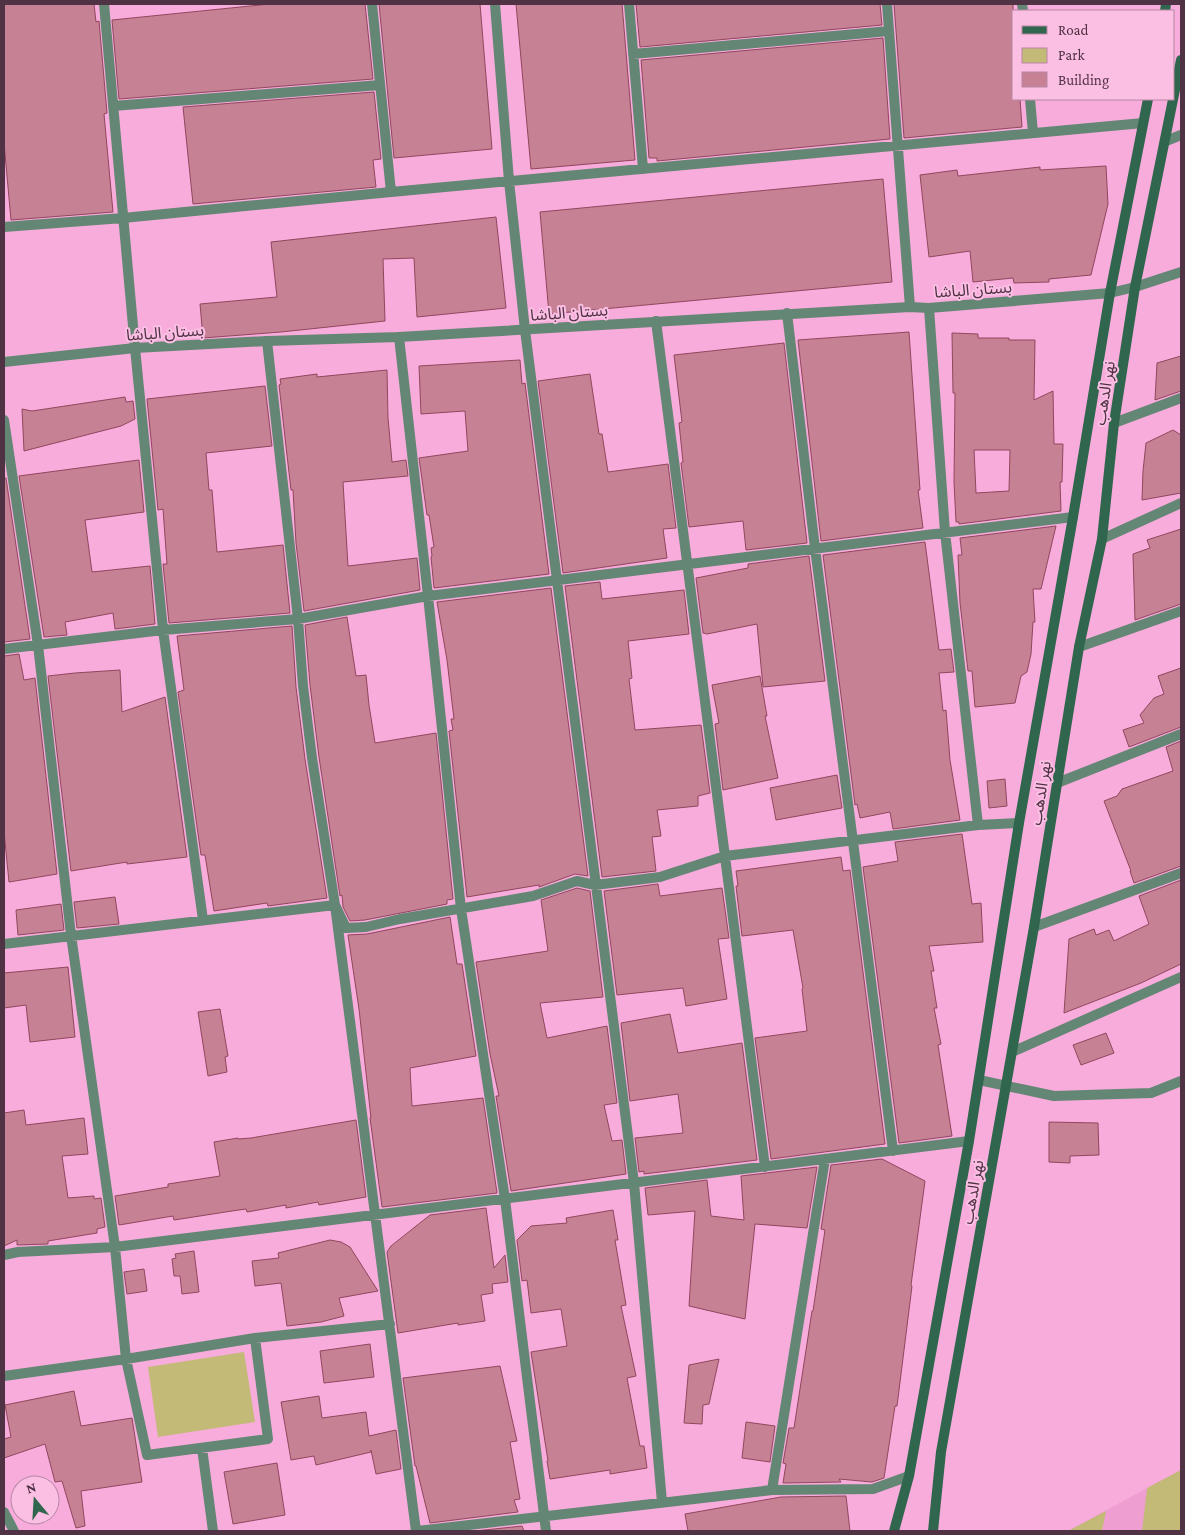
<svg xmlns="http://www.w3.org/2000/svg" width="1185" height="1535" font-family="'Crimson Pro','Noto Sans Arabic',serif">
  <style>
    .built { fill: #ee9ed0 }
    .green { fill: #c3ba78 }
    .building { fill: #c68194; stroke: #92465e; fill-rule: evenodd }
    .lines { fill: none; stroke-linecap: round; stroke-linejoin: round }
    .minor { stroke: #648674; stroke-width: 10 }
    .tertiary { stroke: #648674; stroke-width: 10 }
    .secondary { stroke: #30664d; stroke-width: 10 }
    .labels { text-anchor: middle; stroke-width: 4; stroke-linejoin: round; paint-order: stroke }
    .street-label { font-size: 16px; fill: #503245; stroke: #fcbfe4 }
  </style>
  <rect width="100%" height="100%" fill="#f7acdb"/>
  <path class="built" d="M1181,1470V1531H1068L1147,1488Z"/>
  <path class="green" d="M244,1352L255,1422L158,1437L148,1367Z
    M1181,1470V1531H1142L1147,1488Z
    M1106,1511L1102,1531H1068Z"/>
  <path class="building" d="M4,4H94L96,22L99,21L107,113L104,114L113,212L11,220L4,143Z
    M270,4H365L373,79L119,99L112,20Z
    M379,4H480L492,149L394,158Z
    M516,4H622L635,160L531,169Z
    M636,4H880L882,25L640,47Z
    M894,4H1013L1014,99H1020L1022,127L904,138Z
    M883,38L890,139L657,161V158H649L641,60Z
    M374,92L381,159L373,160L376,187L193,204L183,107Z
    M1106,166L1108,204L1091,275L1049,279V282L1014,283L1013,278L973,282L970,251L929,257L920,175L957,170L958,176L1040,167V170Z
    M883,179L892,282L549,314L540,212Z
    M496,217L506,308L417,317L414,258L383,259L385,321L281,332L203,338L200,304L277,297L271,242Z
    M909,332L920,490H918L923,528L821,541L798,340Z
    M952,333L978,334V338H1009V340H1035L1034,400L1053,391L1054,444H1063L1062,482H1060L1061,511L959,524V522H956L954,482L955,393H953ZM974,450H1010L1009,491L976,493Z
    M784,343L807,543L746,550L743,521L689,527L681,463L683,462L679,423L682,422L674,355Z
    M1181,356V391L1155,400L1157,363Z
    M520,360L522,384L525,383L549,574L434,588L431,557L432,556L431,548L434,547L429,515H427L419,458L468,451L465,411L421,414L419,366Z
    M387,370L388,418L392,462L406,460L408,476L343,482L348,566L417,558L420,590L304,611L296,543L293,490H291L279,385L281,384L280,379L317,374V377Z
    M590,374L599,434H602L608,472L668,464L676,528L663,529L667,558L563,573L538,381Z
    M265,386L272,446L206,453L209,490H212L217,552L283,545L290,613L169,623L163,564H167L163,509L158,510L147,399Z
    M125,397L126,402L133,401L135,419L121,426L24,451L22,409L32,411Z
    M1173,430L1181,435V493L1142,500L1143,471L1146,443Z
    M139,460L144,512L85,520L92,572L150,566L155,624L115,629L113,613L65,622L67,635L44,637L19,476Z
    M4,478H6L30,639L4,642Z
    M1056,526L1041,589H1033L1035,622H1033L1031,654L1027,672L1021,676L1015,703L975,707L972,671H968L960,603L958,555H962L960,538Z
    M1181,529V604L1135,620L1133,554L1150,548L1147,540Z
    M925,542L939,650L951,649L954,672L939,673L943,711L946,710L950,760L960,820L893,829L890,812L860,818L857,804L855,805L823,555Z
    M809,556L825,681L763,687L757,624L707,634L703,633L696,578L748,568V564Z
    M600,582L602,599L684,590L689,634L628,641L632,678L629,679L635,730L701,725L710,793L698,796V806L657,810L661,836L652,837L656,871L602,877L565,586Z
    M551,588L588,876L575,874L539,887V885L467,897L449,731L453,730L451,719H454L447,660L437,602Z
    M347,617L356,676L366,675L369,705L375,743L436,733L453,899L447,900V904L365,920L350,921L343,907L342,895L340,896L319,757L310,685L305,625Z
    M292,626L296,687L305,759L327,898L268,906L267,903L214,911L205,855H201L178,692L184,690L177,636Z
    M19,654L24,680L35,678L57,874L9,882L4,832V656Z
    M1181,668V727L1129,747L1123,730L1144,723L1140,715L1154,698L1164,694L1158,676Z
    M120,670L122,712L165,697L187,857L127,864V862L71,871L48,676L75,673Z
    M760,676L767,716H765L778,778L723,790L715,724L719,723L712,685Z
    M1181,741V866L1134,883L1130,871H1131L1104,801L1117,796L1122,789L1173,771L1166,747Z
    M837,775L842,808L776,820L770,788Z
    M1005,779L1007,806L989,808L987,781Z
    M962,834L972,904L981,903L983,942L929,946L934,971H931L937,1008H934L941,1044L938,1045L952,1136L899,1143L863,867L898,861L895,842Z
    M841,857L843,871L850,870L885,1144L771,1159L755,1038L807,1031L802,989L803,988L793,930L742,936L736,886H738L736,871Z
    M1181,880V964L1141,983L1064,1013L1069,939L1094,929L1096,935L1109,930L1114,941L1149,924L1139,896Z
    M658,884L660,896L722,888L729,938L718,939L727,999L686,1006L683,988L617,995L604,891Z
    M577,888L590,891L603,997L540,1003L547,1038L607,1026L617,1103L604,1105L612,1141L622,1140L626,1174L511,1191L496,1096H499L490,1054L476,962L548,951L541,900Z
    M115,897L119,924L77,928L74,902Z
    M61,904L64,930L18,935L16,910Z
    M450,917L457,964H462L476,1056L410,1068L412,1106L483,1098L497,1193L382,1207L370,1118H371L359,1009L348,935L367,934Z
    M68,967L75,1037L30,1042L26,1005L4,1008V973Z
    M220,1009L228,1056L225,1057L227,1072L208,1076L198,1012Z
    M670,1014L678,1053L742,1043L757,1160L644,1174V1171L639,1172L635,1138L683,1133L678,1094L630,1101L621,1023Z
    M1106,1033L1114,1053L1081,1065L1073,1045Z
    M24,1110L26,1125L84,1118L88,1154L62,1156L68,1198L94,1196V1199L101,1198L105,1227L97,1229V1233L48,1241V1244L17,1245V1240L4,1246V1113Z
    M356,1120L366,1197L319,1205L318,1202L286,1208V1205L247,1212L246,1209L232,1211L174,1220L173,1216L119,1225L115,1196L168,1187V1184L220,1176L214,1142L238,1138V1139L251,1138Z
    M1049,1122L1098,1123L1099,1155L1070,1156V1163L1049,1162Z
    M882,1159L925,1181L911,1285L912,1286L897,1406H895L884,1478L872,1482L839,1479L841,1482L783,1483L786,1464L783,1463L789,1428H794L812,1311H813L825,1230L821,1229L831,1165Z
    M817,1167L807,1228L755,1224L745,1319L689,1306L695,1211L648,1215L645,1188L707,1180L711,1216L744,1220L741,1176Z
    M486,1208L494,1268L505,1255L508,1282L492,1284L493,1293L481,1295L485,1321L458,1325V1323L398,1333L387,1252L391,1246L430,1215Z
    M613,1210L618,1240H615L626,1305L621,1306L636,1376L627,1378L640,1446H644L647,1468L610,1474V1470L550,1479L547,1461H548L531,1352L567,1346L561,1309L531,1313L527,1280L522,1281L517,1240L531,1226L567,1223L566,1218Z
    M330,1240L341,1242L350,1247L378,1291L339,1298L344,1316L321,1322L287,1326L281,1283L255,1286L252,1261L279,1258L278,1253Z
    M194,1251L199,1292L182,1294L180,1276H174L172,1259L176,1258L175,1254Z
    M144,1269L147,1291L127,1294L124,1272Z
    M370,1344L374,1377L324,1383L320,1351Z
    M719,1359L709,1404L703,1405L702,1424L684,1423L689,1365Z
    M500,1366L517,1441L510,1442L520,1499L514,1500L518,1512L430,1523L416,1466H415L403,1378Z
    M74,1391L81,1426L132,1418L142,1482L81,1491L85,1526L76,1528L62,1481L55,1482L45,1444L4,1458V1439L11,1437L5,1405Z
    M319,1396L322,1418L366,1412L369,1436L396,1430L401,1469L376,1474L371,1450V1452L316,1465L314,1456L291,1460L281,1402Z
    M746,1422L775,1426L770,1462L742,1458Z
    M277,1463L285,1515L233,1524L224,1472Z
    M846,1496L850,1531H688L685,1514L781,1497Z
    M522,1526L524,1531H475Z"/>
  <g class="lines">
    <path class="minor" d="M104,4L135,348L163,630L203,920
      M372,4L391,192
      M495,4L509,181L525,330L634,1183L662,1502
      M629,4L643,169
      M887,4L910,307
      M1022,4L1023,11
      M633,54L889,31
      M1030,99L1033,133
      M113,106L380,85
      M1166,141L1181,135
      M4,227L123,218L391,192L1143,123
      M1135,287L1181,272
      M929,308L945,532L978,825
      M787,313L815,548L893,1151
      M656,321L765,1167
      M399,337L428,596L461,909L505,1199L546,1531
      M267,341L298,619L303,686L312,758L335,905L416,1531
      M4,420L38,645L71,935L115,1247L126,1359L147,1455L268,1439L255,1338
      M1114,423L1181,398
      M1102,539L1181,503
      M1079,647L1181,611
      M4,649L163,630L298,619L428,596L1073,517
      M1057,783L1181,734
      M1034,927L1181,873
      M4,944L335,905L346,928L366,927L400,919L533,896L577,881L595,885L660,877L725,856L978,825L1019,823
      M1012,1052L1181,977
      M979,1080L1054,1096L1151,1093L1181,1081
      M4,1255L18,1252L115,1247L969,1141
      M4,1376L126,1359L255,1338L390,1324
      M202,1448L213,1531
      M772,1490L825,1159
      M417,1531L772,1490L873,1489L909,1476"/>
    <path class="tertiary" d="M4,362L135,348L267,341L399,337L910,307L929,308L1110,293L1135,287
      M4,1512L14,1531"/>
    <path class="secondary" d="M1165,11L1166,4
      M894,1531L909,1476L969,1141L1019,823L1073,517L1110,293L1148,99
      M933,1531L941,1452L1034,927L1079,647L1102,539L1114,423L1135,287L1181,60"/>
  </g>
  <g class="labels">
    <g class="street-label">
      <text transform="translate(973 289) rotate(-4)" y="6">بستان الباشا</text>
      <text transform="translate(569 312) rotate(-4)" y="6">بستان الباشا</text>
      <text transform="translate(165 332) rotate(-4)" y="6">بستان الباشا</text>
      <text transform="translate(1104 393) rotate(-81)" y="6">نهر الدهب</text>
      <text transform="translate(1040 793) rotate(-81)" y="6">نهر الدهب</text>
      <text transform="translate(972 1192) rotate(-80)" y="6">نهر الدهب</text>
    </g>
  </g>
  <rect width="1185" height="1535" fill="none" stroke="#503245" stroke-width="10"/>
  <rect x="1012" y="10" width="162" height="90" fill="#fcbfe4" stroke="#b787a4"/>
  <rect x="1022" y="26" width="25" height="8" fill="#30664d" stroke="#b787a4"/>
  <text x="1058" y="35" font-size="15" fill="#503245">Road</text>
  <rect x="1022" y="48" width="25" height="15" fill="#c3ba78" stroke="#b787a4"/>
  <text x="1058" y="60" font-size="15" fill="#503245">Park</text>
  <rect x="1022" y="72" width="25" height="15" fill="#c68194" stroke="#b787a4"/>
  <text x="1058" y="85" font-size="15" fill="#503245">Building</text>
  <g transform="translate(35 1500) rotate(342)"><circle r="24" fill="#fcbfe4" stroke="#b787a4"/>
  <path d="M0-4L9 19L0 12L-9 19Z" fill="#30664d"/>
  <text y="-8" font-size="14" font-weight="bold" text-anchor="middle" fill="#503245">N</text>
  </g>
</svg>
